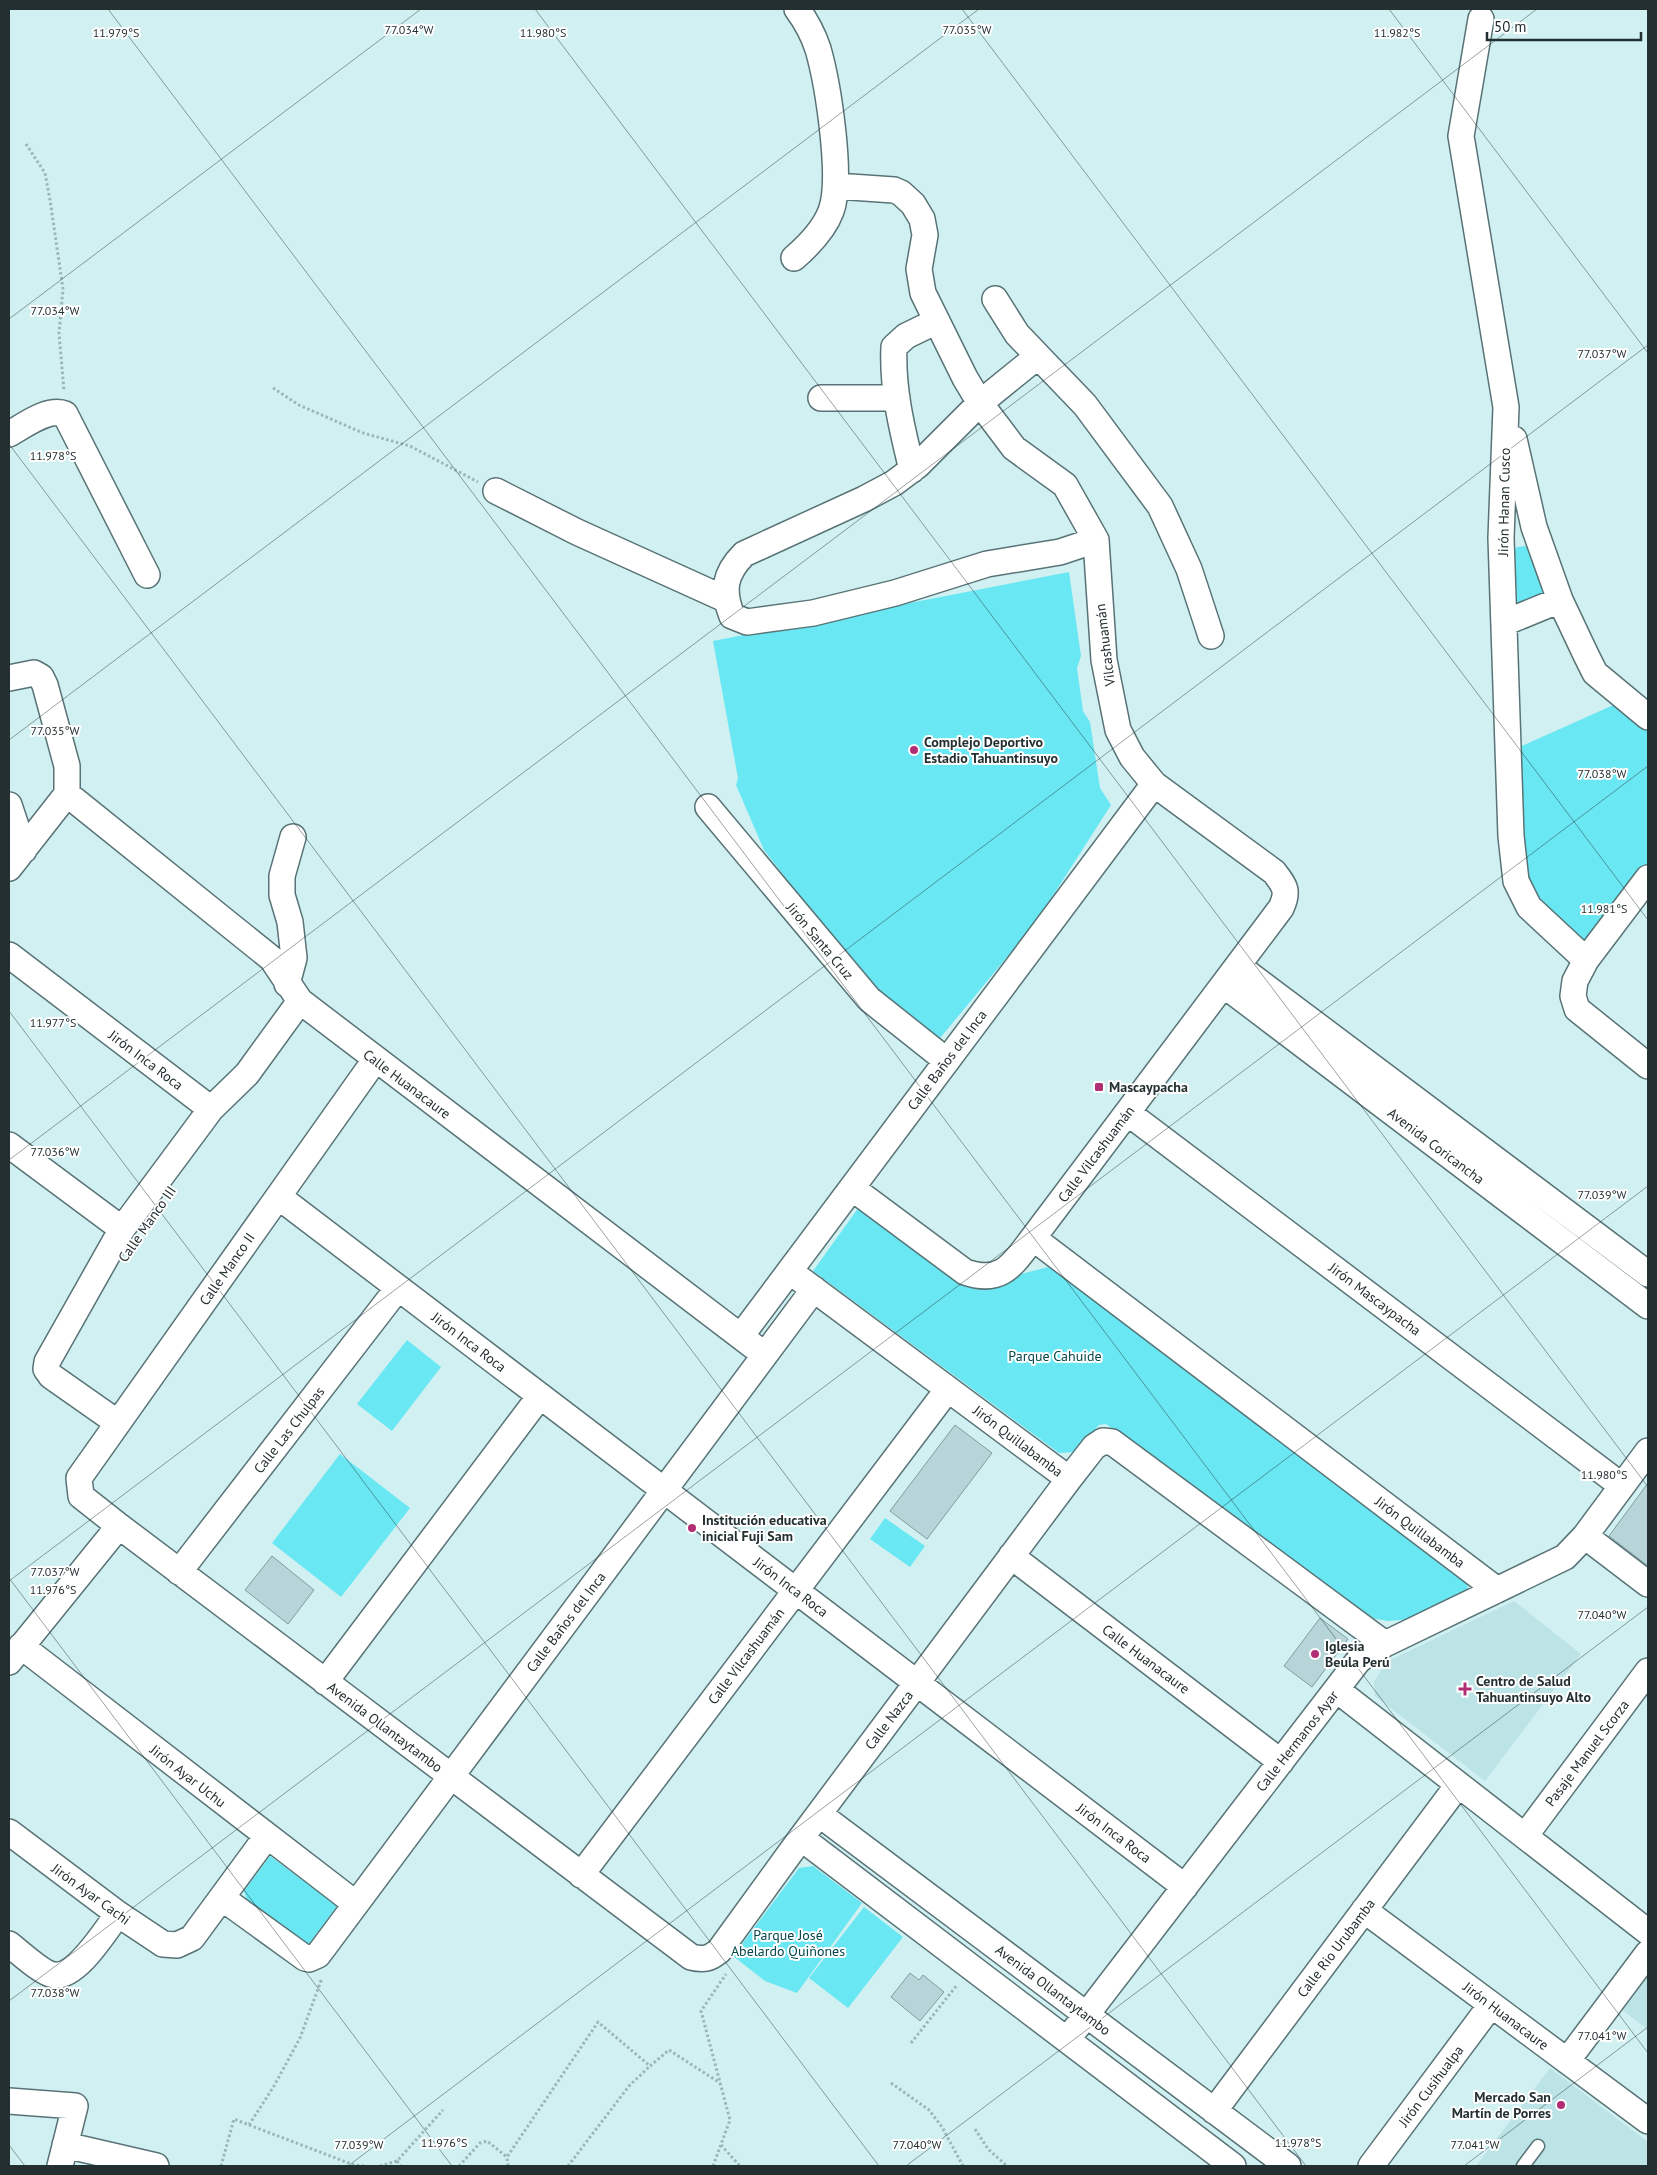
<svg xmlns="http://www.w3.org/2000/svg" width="1657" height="2175" font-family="'PT Sans',sans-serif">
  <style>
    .built { fill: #bce3e6 }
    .green { fill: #69e7f2 }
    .building { fill: #b7d5d8; stroke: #7f9c9e }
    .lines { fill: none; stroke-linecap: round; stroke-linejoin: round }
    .service-casing { stroke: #587376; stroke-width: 15 }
    .minor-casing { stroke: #587376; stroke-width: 28 }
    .path { stroke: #9cb6b7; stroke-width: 3; stroke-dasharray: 2.5 2.5; stroke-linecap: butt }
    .service { stroke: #fff; stroke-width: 12 }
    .minor { stroke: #fff; stroke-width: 25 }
    .ticks { fill: none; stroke: #232f30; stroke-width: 1; stroke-opacity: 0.45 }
    .poi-dot { fill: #b22e74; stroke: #fff; stroke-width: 2 }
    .labels { text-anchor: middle; stroke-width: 4; stroke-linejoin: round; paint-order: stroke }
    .street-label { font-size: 14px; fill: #232f30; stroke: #fff }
    .poi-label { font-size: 14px; font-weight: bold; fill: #232f30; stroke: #fff; text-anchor: start }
    .park-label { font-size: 14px; fill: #04464b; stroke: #fff }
    .ticks-label { font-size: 12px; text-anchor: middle; fill: #232f30; stroke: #fff; stroke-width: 4; stroke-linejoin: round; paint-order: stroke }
  </style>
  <rect width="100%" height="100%" fill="#d1f0f2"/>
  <path class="built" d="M1514,1601L1581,1654L1485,1781L1375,1696L1374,1681L1388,1661Z
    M1648,1974V2030L1621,2009Z
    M1550,2068L1648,2142V2166H1476Z"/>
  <path class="green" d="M1527,546L1546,597L1517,608L1515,550L1517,547Z
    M1069,572L1081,656L1077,668L1083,711L1090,722L1100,788L1111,805L1036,922L936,1043L876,995L764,850L736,785L738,778L713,641Z
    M1618,703L1648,728V868L1585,950L1523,883L1517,748Z
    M859,1207L967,1286L1010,1283L1017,1275L1060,1264L1468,1579L1467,1594L1412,1619L1388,1621L1366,1617L1106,1424L1099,1425L1076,1452L1059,1453L813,1271Z
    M407,1340L441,1367L392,1431L357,1404Z
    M340,1454L410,1508L341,1597L272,1543Z
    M885,1518L925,1546L910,1567L870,1539Z
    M270,1856L337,1906L306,1948L248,1904L244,1891Z
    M813,1866L862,1903L797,1993L765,1981L733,1956L799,1868Z
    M864,1907L903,1937L848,2008L809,1978Z"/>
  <path class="building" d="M955,1425L992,1453L927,1539L890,1511Z
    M1648,1483V1566L1609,1536Z
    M272,1556L314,1590L288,1624L245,1590Z
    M1320,1618L1348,1639L1312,1687L1284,1666Z
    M910,1973L919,1980L923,1975L944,1992L920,2021L891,1997Z"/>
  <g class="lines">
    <defs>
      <path id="service" d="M1523,2166L1538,2146"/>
      <path id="minor" d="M1481,19L1461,136L1506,407L1501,538L1511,836L1516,881L1529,907L1586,960
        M836,186L894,190L901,193L913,204L922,219L925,235L919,269L923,293L965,378L980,403L1014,448L1065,485L1096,540L1104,660L1118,730L1132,757L1154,784L1274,872C1285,886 1289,891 1281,908L1033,1238C1013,1264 1002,1285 965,1272L852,1188
        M794,258C809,245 824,230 831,211C843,179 828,84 818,49C813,34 806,21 797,9
        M995,299L1017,334L1038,356
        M821,398H897
        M9,434C24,426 48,407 65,414L147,575
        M1514,439L1534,527L1560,600L1586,655L1595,673L1648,717
        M912,470C902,429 892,389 894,347L906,336L937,321
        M496,491L577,532L725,599
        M1096,540L1060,552L987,564L895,593L813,613L747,622L732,616C722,591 724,574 744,554L864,499L894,483L918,465L980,403L1038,356L1085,405L1160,506L1189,569L1211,636
        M1504,623L1560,600
        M9,678L34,673L41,677L45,685L67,766V794
        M67,794L272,959L300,1001L765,1355
        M9,805L24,850
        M708,807L869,999L947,1061
        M9,868L67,794
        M1648,878L1586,960L1575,981L1573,996L1577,1009L1648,1066
        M9,955L211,1109
        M1238,966L1648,1274
        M287,984L294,958L290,922L282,895V876L293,837
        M1224,985L1648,1306
        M375,1060L79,1478L81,1496L119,1526L691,1957C704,1960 709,1959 719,1951L801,1838L1069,1479L1094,1447L1103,1441L1112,1442L1385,1644
        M1128,1113L1622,1486
        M9,1145L122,1229
        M279,1197L1185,1887
        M1033,1238L1497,1590
        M800,1279L1069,1479
        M741,1336L1154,784
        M118,1423L51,1376L46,1369L47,1362L122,1229L211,1109L247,1074L300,1001
        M1585,1536L1648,1584
        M1011,1556L1281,1762
        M179,1572L398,1288
        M21,1646L356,1904
        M9,1662L119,1526
        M325,1682L540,1396
        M1337,1690L1648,1932
        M819,1814L1288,2166
        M9,1832L118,1914L163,1944L177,1945L192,1938L267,1836
        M1525,1836L1648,1671
        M801,1838L1233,2166
        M581,1875L948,1389
        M222,1898L305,1958L309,1959L318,1955L814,1289
        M1364,1910L1648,2121
        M9,1944C19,1952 43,1974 54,1975C77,1978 105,1931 118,1914
        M1067,2040L1358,1661L1365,1655L1385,1644L1565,1557L1585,1536L1648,1451
        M1567,2061L1648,1953
        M9,2101L75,2106L60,2166
        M1214,2111L1458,1785
        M65,2145L156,2166
        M1371,2166L1491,2005"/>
    </defs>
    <use href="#service" class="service-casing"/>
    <use href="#minor" class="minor-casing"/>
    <path class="path" d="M26,144L45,173L50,200L63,289L59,333L64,391
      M273,388L299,405L363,433L410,446L478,482
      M911,2043L957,1985
      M891,2083L929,2110L942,2127L963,2166
      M249,2125L354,2165L366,2166
      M975,2129L988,2149L1007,2166
      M721,2145L740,2166
      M397,2161L401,2166
      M221,2166L234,2119L249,2125L274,2086L300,2038L322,1978
      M380,2166L397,2161L443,2110
      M459,2166L480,2143L487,2141L507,2157
      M508,2166L507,2157L598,2022L650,2066L669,2050L720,2083
      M568,2166L629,2086L650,2066
      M713,2166L730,2120L701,2011L726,1974"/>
    <use href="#service" class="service"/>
    <use href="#minor" class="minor"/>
  </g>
  <path class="ticks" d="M108,9L1648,2053M535,9L1648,1487M962,9L1648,920M1389,9L1648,353M9,319L421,9M9,444L1306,2166M9,740L979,9M9,1011L879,2166M9,1160L1537,9M9,1578L452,2166M9,1581L1648,345M9,2001L1648,766M9,2145L25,2166M348,2166L1648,1186M906,2166L1648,1607M1464,2166L1648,2027"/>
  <g class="poi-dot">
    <circle cx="914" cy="750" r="5"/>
    <rect x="1094" y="1082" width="10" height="10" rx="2.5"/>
    <circle cx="692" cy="1528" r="5"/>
    <circle cx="1315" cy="1654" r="5"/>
    <path d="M1462.5 1681.5h5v5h5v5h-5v5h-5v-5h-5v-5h5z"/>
    <circle cx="1561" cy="2105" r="5"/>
  </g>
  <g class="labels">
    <g class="street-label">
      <text transform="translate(1504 502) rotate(-89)" y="5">Jirón Hanan Cusco</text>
      <text transform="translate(1105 645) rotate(-97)" y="5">Vilcashuamán</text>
      <text transform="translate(820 941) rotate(50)" y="5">Jirón Santa Cruz</text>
      <text transform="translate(146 1060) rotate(37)" y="5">Jirón Inca Roca</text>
      <text transform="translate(947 1060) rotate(-53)" y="5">Calle Baños del Inca</text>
      <text transform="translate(407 1084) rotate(37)" y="5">Calle Huanacaure</text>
      <text transform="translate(1436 1146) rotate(37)" y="5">Avenida Coricancha</text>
      <text transform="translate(1096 1154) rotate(-53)" y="5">Calle Vilcashuamán</text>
      <text transform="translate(147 1224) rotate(-55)" y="5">Calle Manco III</text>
      <text transform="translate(227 1269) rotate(-55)" y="5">Calle Manco II</text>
      <text transform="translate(1375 1299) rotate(37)" y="5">Jirón Mascaypacha</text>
      <text transform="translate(469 1342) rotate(37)" y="5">Jirón Inca Roca</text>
      <text transform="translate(289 1430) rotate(-52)" y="5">Calle Las Chulpas</text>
      <text transform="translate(1018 1441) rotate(37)" y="5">Jirón Quillabamba</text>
      <text transform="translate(1420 1532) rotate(37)" y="5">Jirón Quillabamba</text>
      <text transform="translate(791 1587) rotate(37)" y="5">Jirón Inca Roca</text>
      <text transform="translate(566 1622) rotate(-53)" y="5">Calle Baños del Inca</text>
      <text transform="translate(746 1656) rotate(-53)" y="5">Calle Vilcashuamán</text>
      <text transform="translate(1146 1659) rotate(37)" y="5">Calle Huanacaure</text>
      <text transform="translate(889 1720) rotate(-53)" y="5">Calle Nazca</text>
      <text transform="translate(385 1727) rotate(37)" y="5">Avenida Ollantaytambo</text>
      <text transform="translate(1297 1741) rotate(-52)" y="5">Calle Hermanos Ayar</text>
      <text transform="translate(1587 1753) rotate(-53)" y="5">Pasaje Manuel Scorza</text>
      <text transform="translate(188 1776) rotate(38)" y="5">Jirón Ayar Uchu</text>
      <text transform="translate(1114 1833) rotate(37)" y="5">Jirón Inca Roca</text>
      <text transform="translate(91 1894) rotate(36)" y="5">Jirón Ayar Cachi</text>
      <text transform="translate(1336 1948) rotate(-53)" y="5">Calle Rio Urubamba</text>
      <text transform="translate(1053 1990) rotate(37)" y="5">Avenida Ollantaytambo</text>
      <text transform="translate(1506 2016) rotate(37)" y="5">Jirón Huanacaure</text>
      <text transform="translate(1431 2086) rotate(-53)" y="5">Jirón Cusihualpa</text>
    </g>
    <g class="poi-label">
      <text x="924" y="747">Complejo Deportivo<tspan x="924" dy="16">Estadio Tahuantinsuyo</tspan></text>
      <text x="1109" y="1092">Mascaypacha</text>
      <text x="702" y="1525">Institución educativa<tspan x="702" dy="16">inicial Fuji Sam</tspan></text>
      <text x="1325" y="1651">Iglesia<tspan x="1325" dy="16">Beula Perú</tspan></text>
      <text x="1476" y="1686">Centro de Salud<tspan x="1476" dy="16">Tahuantinsuyo Alto</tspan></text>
      <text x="1551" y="2102" text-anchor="end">Mercado San<tspan x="1551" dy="16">Martín de Porres</tspan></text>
    </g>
    <g class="park-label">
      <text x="1055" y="1361">Parque Cahuide</text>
      <text x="788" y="1940">Parque José<tspan x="788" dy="16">Abelardo Quiñones</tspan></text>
    </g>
  </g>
  <g class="ticks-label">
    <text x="409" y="34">77.034°W</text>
    <text x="967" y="34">77.035°W</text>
    <text x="116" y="37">11.979°S</text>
    <text x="543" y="37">11.980°S</text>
    <text x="1397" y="37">11.982°S</text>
    <text x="55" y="315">77.034°W</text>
    <text x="1602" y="358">77.037°W</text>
    <text x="53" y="460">11.978°S</text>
    <text x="55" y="735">77.035°W</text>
    <text x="1602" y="778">77.038°W</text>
    <text x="1604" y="913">11.981°S</text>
    <text x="53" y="1027">11.977°S</text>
    <text x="55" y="1156">77.036°W</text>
    <text x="1602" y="1199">77.039°W</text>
    <text x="1604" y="1479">11.980°S</text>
    <text x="55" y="1576">77.037°W</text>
    <text x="53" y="1594">11.976°S</text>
    <text x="1602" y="1619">77.040°W</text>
    <text x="55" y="1997">77.038°W</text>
    <text x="1602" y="2040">77.041°W</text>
    <text x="444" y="2147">11.976°S</text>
    <text x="1298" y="2147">11.978°S</text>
    <text x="359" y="2149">77.039°W</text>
    <text x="917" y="2149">77.040°W</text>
    <text x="1475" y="2149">77.041°W</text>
  </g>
  <rect width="1657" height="2175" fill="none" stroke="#232f30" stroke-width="20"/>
  <path d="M1487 32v8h154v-8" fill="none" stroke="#232f30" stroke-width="2.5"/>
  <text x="1494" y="32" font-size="15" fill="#232f30" stroke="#ffffff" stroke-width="4" paint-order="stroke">50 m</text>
</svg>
